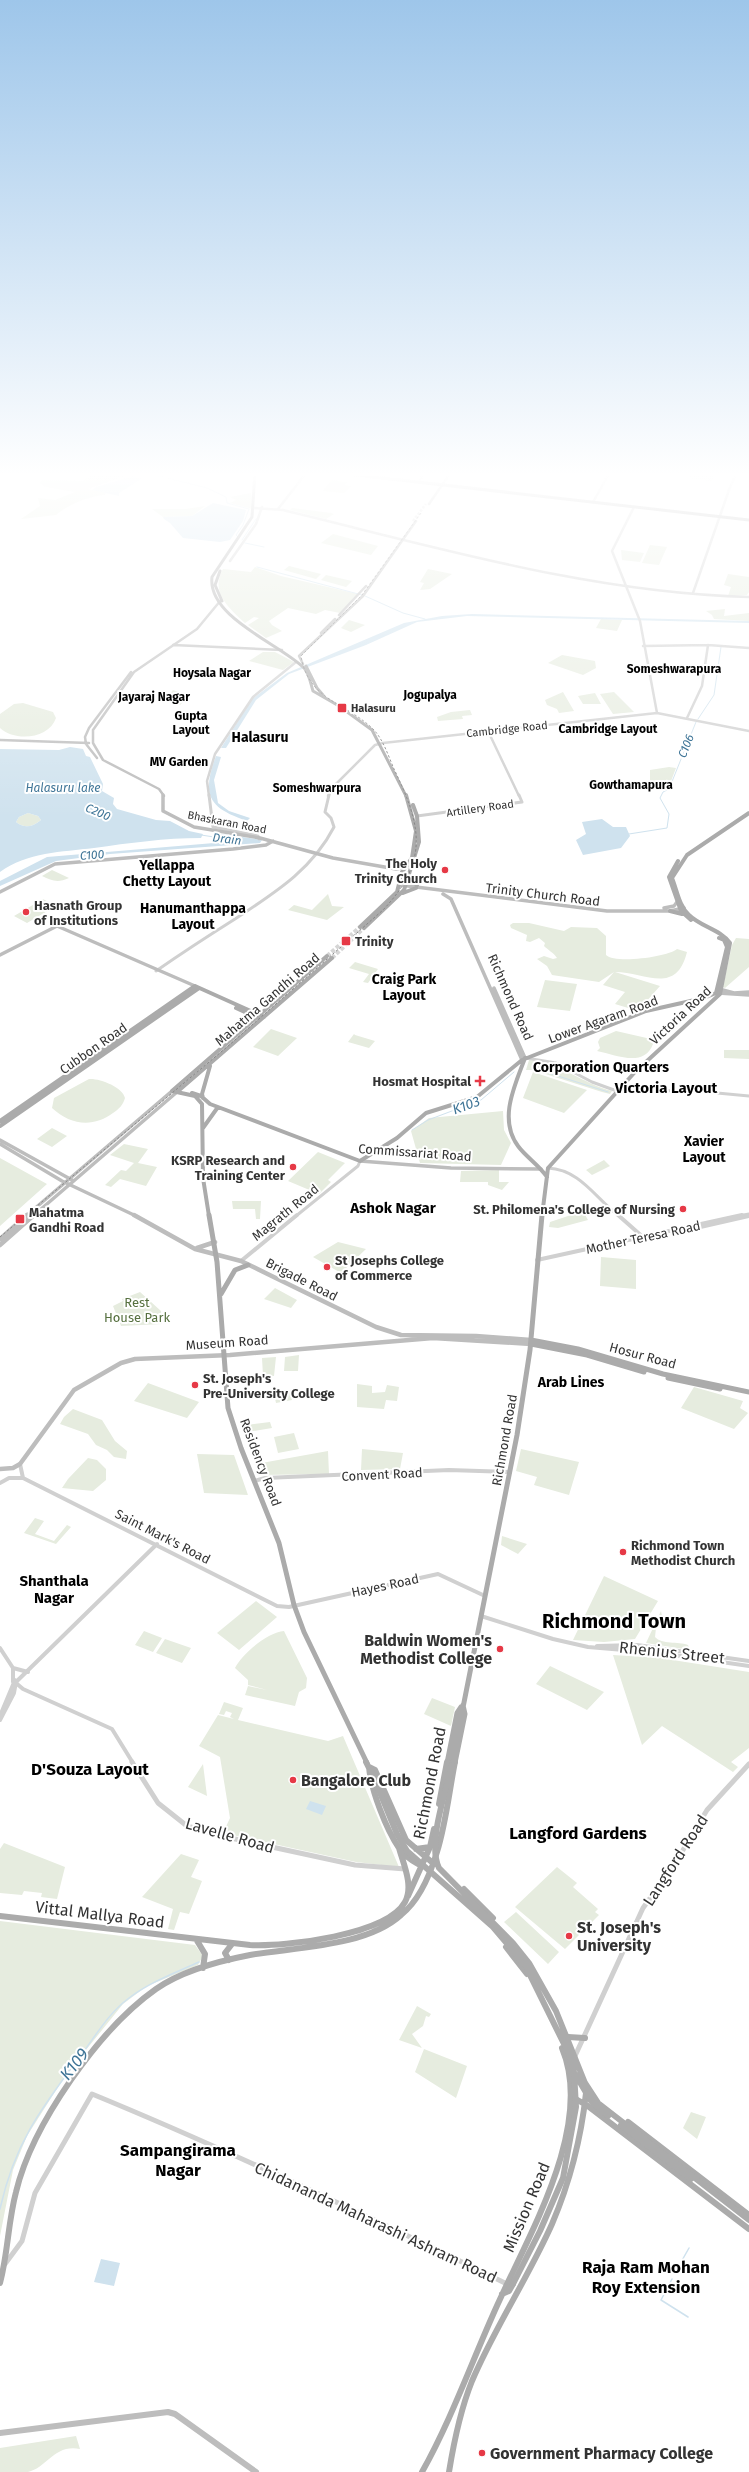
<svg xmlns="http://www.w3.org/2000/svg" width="749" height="2472" font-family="'Fira Sans',sans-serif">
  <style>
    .green { fill: #e6ecdf }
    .water { fill: #cfe2ee; fill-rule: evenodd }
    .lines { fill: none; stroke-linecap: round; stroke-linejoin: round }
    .stream-far1 { stroke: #cfe2ee; stroke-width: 1 }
    .stream { stroke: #cfe2ee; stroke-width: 1.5 }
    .secondary-tunnel { stroke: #d6d6d6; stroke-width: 2.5; stroke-dasharray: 2.5 1.5; stroke-linecap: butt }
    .primary-tunnel { stroke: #d6d6d6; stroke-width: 4; stroke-dasharray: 4 2; stroke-linecap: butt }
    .tertiary-far3 { stroke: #d0d0d0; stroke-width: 2.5 }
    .tertiary-far2 { stroke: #d0d0d0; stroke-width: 3 }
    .tertiary-far1 { stroke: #d0d0d0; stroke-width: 4 }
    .tertiary { stroke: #d0d0d0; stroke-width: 5 }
    .secondary-far3 { stroke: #bdbdbd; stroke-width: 2.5 }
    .secondary-far2 { stroke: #bdbdbd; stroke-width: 3.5 }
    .secondary-far1 { stroke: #bdbdbd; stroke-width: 4.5 }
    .secondary { stroke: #bdbdbd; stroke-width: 6 }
    .primary-far3 { stroke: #ababab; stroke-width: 3 }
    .primary-far2 { stroke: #ababab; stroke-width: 4 }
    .primary-far1 { stroke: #ababab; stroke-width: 5 }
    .primary { stroke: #ababab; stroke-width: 6 }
    .rail { stroke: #888; stroke-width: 1; stroke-dasharray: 2.5 2; stroke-linecap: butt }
    .primary-bridge { stroke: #ababab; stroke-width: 6 }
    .poi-dot { fill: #e63946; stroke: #fff; stroke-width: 1.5 }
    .labels { text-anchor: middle; stroke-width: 4; stroke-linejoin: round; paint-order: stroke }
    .far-poi-label { font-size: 11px; font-weight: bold; fill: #333; stroke: #fff; text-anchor: start }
    .far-street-label { font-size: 11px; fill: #333; stroke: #fff }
    .far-neighbourhood-label { font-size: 12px; font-weight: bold; fill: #000; stroke: #fff }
    .far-water-label { font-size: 12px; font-style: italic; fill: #3f7597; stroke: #fff }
    .poi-label { font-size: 13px; font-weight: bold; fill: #333; stroke: #fff; text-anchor: start }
    .street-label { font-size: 13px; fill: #333; stroke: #fff }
    .park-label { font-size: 13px; fill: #56703f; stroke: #fff }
    .far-district-label { font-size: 14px; font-weight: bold; fill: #000; stroke: #fff }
    .neighbourhood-label { font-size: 14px; font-weight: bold; fill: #000; stroke: #fff }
    .water-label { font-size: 14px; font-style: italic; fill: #3f7597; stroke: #fff }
    .quarter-label { font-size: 15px; font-weight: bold; fill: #000; stroke: #fff }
    .near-poi-label { font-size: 16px; font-weight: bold; fill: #333; stroke: #fff; text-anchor: start }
    .near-street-label { font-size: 16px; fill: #333; stroke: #fff }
    .near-neighbourhood-label { font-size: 17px; font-weight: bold; fill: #000; stroke: #fff }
    .near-water-label { font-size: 17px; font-style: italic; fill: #3f7597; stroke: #fff }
    .near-district-label { font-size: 20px; font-weight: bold; fill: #000; stroke: #fff }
  </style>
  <rect width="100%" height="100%" fill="#fff"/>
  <path class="green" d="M89,472H127L125,476L88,489L106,493L105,495C89,496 67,505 56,515L21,519L40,506L38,498L55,500L75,492L46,487L39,483L42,480L83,481L89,476Z
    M692,472H716L712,481L689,478Z
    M331,480L347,482L345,485L351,486L344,493L323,491Z
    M251,493L252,509L230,503L236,500L230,497Z
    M205,506L192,516L163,517L152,509H186Z
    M292,508L331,513L334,514L326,519L290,510Z
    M333,534L378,546L371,555L321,543Z
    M650,545L667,547L659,565L642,563Z
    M621,550L644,553L640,562L622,560Z
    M289,566L321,574L316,579L284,570Z
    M255,567L281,576L358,594L340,613L325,610L316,614L288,608L269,621L272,625L282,631L266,638L248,625L259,618L254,617L245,623C228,607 210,592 223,569L251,572Z
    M428,569L452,574L430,589L420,590L424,583L420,582Z
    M728,574L749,577V592L747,595L728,596L731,587L724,585Z
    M326,575L352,581L346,587L321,580Z
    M725,609L724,616L749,613V621L714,619L712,615L706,611Z
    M601,619L622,620L617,631L596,628Z
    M349,620L365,625L351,632L341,628Z
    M263,652H275L294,662L283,670L249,661Z
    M562,655L595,661L596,668L583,675L548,663Z
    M173,690L189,696L180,705L164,701Z
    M563,692L574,711L559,713L557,709L547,705L545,700Z
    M614,692L634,712L613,714L600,694Z
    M595,693L601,704H583L578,696Z
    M23,703L53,712L56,718C49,739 15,742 0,728V714L14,704Z
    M470,710L472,715L462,716L463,719L438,721L437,717L451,712Z
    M669,767L676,768L668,789L657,791V783H650V770Z
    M28,813L38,816L41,820C32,827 25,829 16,822L19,817Z
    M52,870L69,878C58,883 52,881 42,876Z
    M328,894L332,906L344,907L327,920L288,910L294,905L312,910Z
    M43,899L56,906L27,923L14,916Z
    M513,923H529L564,931L571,927L597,928L606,936V955C615,964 668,957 677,949L687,952C676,996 645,972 615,972L660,986L638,1011L615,1004L625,992L603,985L614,972L599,982L552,975L547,966L537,959L544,956L553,959L557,958C554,953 548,950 544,946L545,943L539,938L530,942L526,941L527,935L511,928L510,925Z
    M736,938L749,939V967L725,988L723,987L732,945Z
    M355,962L378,969L368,983L363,982L369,974L349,968Z
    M545,980L577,984L570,1011L537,1007Z
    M271,1029L297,1038L278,1056L253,1047Z
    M616,1031L651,1039L653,1044C644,1068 617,1055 597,1051L600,1048L598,1042L600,1038Z
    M354,1034L355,1035L375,1041L369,1048L348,1042Z
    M724,1050H749V1059L724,1058Z
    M529,1060C560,1062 583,1084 612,1091L610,1094L602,1092L533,1070H526Z
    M533,1072L587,1090L564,1113L523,1098Z
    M89,1079C99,1078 123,1087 125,1098C123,1105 119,1109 113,1113C93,1128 70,1125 52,1108L54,1098Z
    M503,1111L504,1130L511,1143L501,1165L420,1163L411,1131L429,1118Z
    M52,1128L67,1136L52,1147L37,1139Z
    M124,1144L148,1149L138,1163L157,1167L146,1186L120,1179L111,1187L105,1185L121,1170L126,1171L134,1163L110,1155Z
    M318,1152L345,1163L328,1180L331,1182L319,1194L288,1181Z
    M0,1158L47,1184L0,1226Z
    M604,1160L610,1166L592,1175L586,1170Z
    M499,1170V1182H509L502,1190L488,1185V1182H460L461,1171Z
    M232,1201H261L260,1219H256L255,1209H233Z
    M583,1211L588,1220L558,1228L549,1227L550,1222Z
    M338,1242L366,1249L341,1273L313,1257Z
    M601,1257L636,1260V1289L600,1286Z
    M275,1288L297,1300L291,1308L264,1299Z
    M140,1292L161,1311L162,1324L121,1326L113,1306L123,1301L122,1299Z
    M299,1355L298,1371H284L285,1357Z
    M276,1357L274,1376H263L262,1358Z
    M148,1383L199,1402L187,1418L134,1401Z
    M357,1384L372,1386V1393L385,1392L387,1385L399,1387L397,1401L386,1400L384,1409L357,1407Z
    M694,1387L743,1401L740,1408L748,1413L734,1429L681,1408Z
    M290,1391L292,1400L276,1403L274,1394Z
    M73,1409L102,1420L115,1441L127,1451L126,1459L114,1457L107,1450L96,1445L88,1434L60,1424L64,1417Z
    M270,1422L272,1428L247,1432L246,1425Z
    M294,1433L299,1449L278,1453L274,1437Z
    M362,1449L403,1453L400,1469L361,1470Z
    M521,1449L579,1462L569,1495L534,1485L537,1477L516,1471Z
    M328,1451L329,1474L261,1475L256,1464Z
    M197,1454L234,1455L248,1495L204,1493Z
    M88,1458L97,1460L106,1469V1480L93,1491L62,1488L68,1479Z
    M35,1518L44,1521L35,1534L54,1541L67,1525L71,1527L56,1544L24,1533Z
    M502,1536L527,1544L518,1554L501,1545Z
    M604,1576L658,1601L635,1639L604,1642L573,1640Z
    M256,1601L277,1617L239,1650L217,1633Z
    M661,1611L662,1616L656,1628L655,1637C662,1645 678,1641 688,1645L690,1650L646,1643Z
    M144,1631L162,1638L153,1652L135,1645Z
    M284,1631L307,1678L306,1688L299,1692L295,1706L245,1695L248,1686L267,1690L248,1685V1680L235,1668C242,1654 268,1632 284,1631Z
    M165,1639L191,1648L182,1663L156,1653Z
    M613,1655L660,1658L749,1672V1748L731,1762L738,1767L733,1772L662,1726L642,1745Z
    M550,1666L604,1692L587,1710L536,1684Z
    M432,1698L455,1707L451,1726L424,1714Z
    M224,1702L243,1708L238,1720L328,1741L343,1736L399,1867L356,1862L223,1833L230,1818L220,1757L199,1746L218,1715L234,1719L230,1717L232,1713L226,1711L224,1715L219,1714Z
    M203,1764L207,1796L188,1787Z
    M4,1843L65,1867L57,1899L41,1897L42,1893L24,1891L22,1895L0,1893V1849Z
    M181,1854L199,1860L191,1877L202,1881L189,1914L180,1912L174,1930L168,1929L173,1909L142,1897Z
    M557,1867L577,1883L573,1887L598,1909L595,1912L599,1915L565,1949L515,1907Z
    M516,1912L559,1952L548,1964L504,1922Z
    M0,1921L195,1945L203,1956L198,1965L147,1986L123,2004L65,2076L27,2136L13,2170L0,2236Z
    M417,2006L431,2014L429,2017L426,2016L423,2026L412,2034L422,2048L399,2040Z
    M424,2049L467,2066L456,2098L415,2072Z
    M691,2112L706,2117L697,2139L683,2128Z
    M76,2436L80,2449C54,2444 47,2468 28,2472C19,2472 9,2472 0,2472V2448Z"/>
  <path class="water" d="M133,476L141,479L119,493V496L92,490L96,487Z
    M213,503L246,510L243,521L230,540L220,542L183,538L170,523L164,519L163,517L192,516Z
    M472,614L749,621V623L467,616L417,622L366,645L289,674L256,700L226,748H221L252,699L287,673L404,623L442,616Z
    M70,747L83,749L86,756L90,757L103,784L102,791L114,798L113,804L117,809L156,820L170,821L189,831L203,834L201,838C165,838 129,843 94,848C62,852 27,852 0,872V749L59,750ZM28,813L38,816L41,820C32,827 25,829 16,822L19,817Z
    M216,756L221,757L214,780L218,803L229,811L250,818L247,821C209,808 201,796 216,756Z
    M602,819L613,827H626L630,836L621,848L583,855L576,840L586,834L582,822Z
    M215,833L262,840L260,843L110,854L56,861L0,886V881L47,857L238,841L213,838Z
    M310,1801L326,1806L322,1815L306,1809Z
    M101,2259L120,2263L114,2286L94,2282Z"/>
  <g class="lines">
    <path class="stream-far1" d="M143,472L207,488L226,497L227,503L249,509L243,525L236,535L238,537
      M242,540L256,519
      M245,543L264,547
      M257,567L362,595
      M365,596L403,613L425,619
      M698,719L714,695L721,647
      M629,834L667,828L669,814L660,798L663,792L669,789L696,722
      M201,835L214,837
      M175,905L238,913
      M533,1068L608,1092
      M412,1130L428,1120L481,1100L514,1072"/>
    <path class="stream" d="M0,2209C15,2140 44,2105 84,2051C98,2032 110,2012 129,1998C150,1982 175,1973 199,1962
      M676,2271L689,2248
      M672,2279L661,2300L688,2317"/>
    <path class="secondary-tunnel" d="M413,521L426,504"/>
    <path class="primary-tunnel" d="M327,956L360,927
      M332,958L364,928"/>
    <path class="tertiary-far3" d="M419,481L425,472
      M728,492L737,472
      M593,502L610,472
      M634,507L612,551L640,621L657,713
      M254,508L283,510C436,547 591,593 749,597
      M278,509L307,472
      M230,561L256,524L262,507
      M693,593L729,490
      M643,646L708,645L749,648
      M687,718L702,686L708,645
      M488,731L519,796
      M209,796L207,781L215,754L253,697L296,662
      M328,796L335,785L375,745L383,743L657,713L749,731"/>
    <path class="tertiary-far2" d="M209,795L213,827L258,836L259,839
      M417,816L522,802L519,795
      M156,971C182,953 208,936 235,919C274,893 312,870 334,827L331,818L325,812L329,795
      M526,1058L556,1063L592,1082L614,1090L696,1091L749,1096
      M548,1168C581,1170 595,1198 619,1216
      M296,1216L358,1166L360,1161
      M738,1216L749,1214
      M747,1216H749"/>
    <path class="tertiary-far1" d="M618,1215L644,1238
      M674,1233L749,1216
      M537,1260L742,1215
      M241,1261L297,1215
      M20,1464L23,1478
      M254,1481L265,1478L449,1470L510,1472
      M0,1483L9,1478H23L277,1606L289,1607L438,1574L485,1596
      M481,1616L553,1639L588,1647L660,1653L749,1666
      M597,1646L637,1645L749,1661
      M0,1648L13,1668V1682
      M13,1668L28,1672
      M16,1683L23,1689L112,1729L133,1763
      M0,1716L15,1680
      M0,1720L14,1693L16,1682L157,1544"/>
    <path class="tertiary" d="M132,1762L158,1803L187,1826L226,1837L355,1865L405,1869
      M575,2056L643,1908L674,1865L707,1810L749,1764
      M5,2264L22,2241L35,2193L92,2094C233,2152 370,2217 507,2284"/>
    <path class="secondary-far3" d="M429,504L451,472
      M339,615L366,586
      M321,633L335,619
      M173,645L282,650
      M303,664L299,656L363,596L416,521
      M0,740L89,743
      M86,744L97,758
      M86,744L85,737L89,728L131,672
      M164,796L159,789L103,760L93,743V730L134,672L197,629L221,600"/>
    <path class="secondary-far2" d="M163,795V811L194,827L260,838L333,858L396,869L407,867
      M400,885L607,911H670L684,908
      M0,892L55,864L233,849L266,845L273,841
      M443,894L451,899L522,1060
      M664,908L674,906L677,902
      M0,955L57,926L195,986
      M494,988L525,1058
      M719,989L734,993L749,992
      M718,993L749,995
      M0,1140L72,1180
      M0,1144L62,1181L136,1216
      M360,1161L451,1168L541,1169
      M26,1216L172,1091
      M33,1216L177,1092"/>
    <path class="secondary-far1" d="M134,1215L195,1249L241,1261L376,1327L401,1335L476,1336L531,1340
      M0,1239L27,1215
      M0,1245L34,1215
      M197,1248L215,1242
      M0,1469L13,1468L20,1464L74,1390L121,1363L135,1359L230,1355L433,1338L531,1344"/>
    <path class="secondary" d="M0,2433L168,2412L175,2414L256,2472"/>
    <path class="primary-far3" d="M255,472L252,517L212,577C207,617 280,644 304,668C309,673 311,685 313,691L339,706L372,730L406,796
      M330,472L749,520
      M220,571L215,585L222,601
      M306,666L317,688L323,695"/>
    <path class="primary-far2" d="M678,861L669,877L681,911L691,920
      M407,877L417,885
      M403,893L416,888
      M670,911L682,914
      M360,927L397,892L402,872L412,858L416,831L406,795
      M364,928L404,890L419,842L417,816L413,805
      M236,1008L258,1018
      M525,1058C515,1085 498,1119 518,1146C526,1157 539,1165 547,1177
      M177,1092L332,958
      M192,1093L201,1096L210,1104L360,1161L397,1138L426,1113L477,1097L522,1060L646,1011L704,998L716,993L727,947L724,940L719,938
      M203,1098L202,1094L210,1066
      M0,1121L195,986L264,1017
      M0,1126L199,988
      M203,1128L218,1107
      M209,1216L203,1178L202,1104L195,1096L172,1091L327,956
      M542,1216L548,1168L635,1072L720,994L730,943C720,929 701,927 689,915C679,906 677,890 672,878L687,855L749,813"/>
    <path class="primary-far1" d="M209,1215L217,1262L228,1408L241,1448L279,1543L294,1605L304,1632L367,1763
      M221,1294L235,1270L248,1265
      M531,1340L578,1349L663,1374L749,1392
      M531,1344L587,1355L644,1372
      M668,1378L720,1389
      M447,1763L457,1713L461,1707
      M452,1763L517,1435L530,1350L542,1215
      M455,1763L465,1714L463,1705"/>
    <path class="primary" d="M366,1762L374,1778
      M452,1765L453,1762
      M369,1767C371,1790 386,1829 399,1848C404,1855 411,1860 418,1864
      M369,1767L375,1770L406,1840L434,1864
      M439,1804L447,1762
      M416,1849L430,1847
      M464,1889L493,1918
      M408,1896L430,1847L434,1829
      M0,1916L250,1945C285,1947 387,1935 405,1902C414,1886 403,1863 399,1848
      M196,1939L205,1954L203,1968
      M506,1947L527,1974
      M229,1960L225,1953L232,1944
      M568,2037L585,2038
      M574,2098L588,2106L749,2229
      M628,2122L749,2215
      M0,2283C8,2253 8,2222 16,2192C32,2125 99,2029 156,1989C183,1970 219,1961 250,1955C295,1947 366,1947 401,1915C420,1900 430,1875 437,1852C446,1823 449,1792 455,1762
      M502,2294L509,2291L513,2284
      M422,2472C450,2422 469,2369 492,2317C523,2244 596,2129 562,2048
      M449,2472C454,2441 460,2411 472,2381C495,2327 528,2278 552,2224C570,2182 581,2139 586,2093"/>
    <path class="rail" d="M0,1237L227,1047L383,910C430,860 421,825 394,769C388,755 383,739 373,729C345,702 308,700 301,656L362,595L421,513"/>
    <path class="primary-bridge" d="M452,1765C446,1791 427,1844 439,1868L513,1943L529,1963L556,2011L585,2083L598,2103L749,2220
      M374,1778L397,1834L407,1851L493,1927L525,1965L568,2052L574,2072L576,2107L563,2178L540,2231L513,2284
      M575,2074L591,2101L608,2116
      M621,2125L691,2179"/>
  </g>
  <linearGradient id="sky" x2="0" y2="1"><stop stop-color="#9ec6ea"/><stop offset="0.58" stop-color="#fff"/><stop offset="1" stop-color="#fff" stop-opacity="0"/></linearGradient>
  <rect width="749" height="818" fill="url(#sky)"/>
  <g class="poi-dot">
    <rect x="337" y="703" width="10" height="10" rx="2"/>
    <circle cx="445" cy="870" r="4"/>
    <circle cx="26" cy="912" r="4"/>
    <rect x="341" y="936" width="10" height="10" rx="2"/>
    <path d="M478 1075h4v4h4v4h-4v4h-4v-4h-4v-4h4z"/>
    <circle cx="293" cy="1167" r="4"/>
    <circle cx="683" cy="1209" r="4"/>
    <rect x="15" y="1214" width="10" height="10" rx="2"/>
    <circle cx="327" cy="1267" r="4"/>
    <circle cx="195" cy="1385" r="4"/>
    <circle cx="623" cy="1552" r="4"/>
    <circle cx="500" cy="1649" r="4"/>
    <circle cx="293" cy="1780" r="4"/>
    <circle cx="569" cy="1936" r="4"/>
    <circle cx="482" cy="2453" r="4"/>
  </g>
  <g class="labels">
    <g class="far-poi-label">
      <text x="351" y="712">Halasuru</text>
    </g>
    <g class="far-street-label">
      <text transform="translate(507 729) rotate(-6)" y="4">Cambridge Road</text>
      <text transform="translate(480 808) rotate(-8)" y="4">Artillery Road</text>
      <text transform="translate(227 822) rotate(11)" y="4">Bhaskaran Road</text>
    </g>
    <g class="far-neighbourhood-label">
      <text x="674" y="673">Someshwarapura</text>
      <text x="212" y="677">Hoysala Nagar</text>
      <text x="430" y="699">Jogupalya</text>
      <text x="154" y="701">Jayaraj Nagar</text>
      <text x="191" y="720">Gupta<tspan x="191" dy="14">Layout</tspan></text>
      <text x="608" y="733">Cambridge Layout</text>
      <text x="179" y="766">MV Garden</text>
      <text x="631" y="789">Gowthamapura</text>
      <text x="317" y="792">Someshwarpura</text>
    </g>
    <g class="far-water-label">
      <text transform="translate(686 746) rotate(-68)" y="4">C106</text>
      <text x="63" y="792">Halasuru lake</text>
      <text transform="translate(98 812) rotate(23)" y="4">C200</text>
      <text transform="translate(227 839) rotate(7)" y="4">Drain</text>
      <text transform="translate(92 855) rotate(-5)" y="4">C100</text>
    </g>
    <g class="poi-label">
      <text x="437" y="868" text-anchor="end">The Holy<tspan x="437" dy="15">Trinity Church</tspan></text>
      <text x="34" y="910">Hasnath Group<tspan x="34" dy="15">of Institutions</tspan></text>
      <text x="355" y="946">Trinity</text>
      <text x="471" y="1086" text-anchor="end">Hosmat Hospital</text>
      <text x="285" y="1165" text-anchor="end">KSRP Research and<tspan x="285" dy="15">Training Center</tspan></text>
      <text x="675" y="1214" text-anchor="end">St. Philomena's College of Nursing</text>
      <text x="29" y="1217">Mahatma<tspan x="29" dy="15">Gandhi Road</tspan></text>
      <text x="335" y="1265">St Josephs College<tspan x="335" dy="15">of Commerce</tspan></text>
      <text x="203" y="1383">St. Joseph's<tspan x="203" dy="15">Pre-University College</tspan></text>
      <text x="631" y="1550">Richmond Town<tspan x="631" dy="15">Methodist Church</tspan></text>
    </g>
    <g class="street-label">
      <text transform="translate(543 894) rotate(7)" y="5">Trinity Church Road</text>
      <text transform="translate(511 997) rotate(66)" y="5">Richmond Road</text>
      <text transform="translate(267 999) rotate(-41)" y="5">Mahatma Gandhi Road</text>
      <text transform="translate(680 1015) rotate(-43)" y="5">Victoria Road</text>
      <text transform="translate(603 1019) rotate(-20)" y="5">Lower Agaram Road</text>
      <text transform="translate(93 1048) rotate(-35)" y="5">Cubbon Road</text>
      <text transform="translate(415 1152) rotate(4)" y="5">Commissariat Road</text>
      <text transform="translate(285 1212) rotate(-39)" y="5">Magrath Road</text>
      <text transform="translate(643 1237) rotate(-12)" y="5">Mother Teresa Road</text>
      <text transform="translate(302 1279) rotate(27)" y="5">Brigade Road</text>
      <text transform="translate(227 1342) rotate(-4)" y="5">Museum Road</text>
      <text transform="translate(643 1355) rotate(15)" y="5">Hosur Road</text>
      <text transform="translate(504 1440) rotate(-80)" y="5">Richmond Road</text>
      <text transform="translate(261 1462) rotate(69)" y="5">Residency Road</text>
      <text transform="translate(382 1474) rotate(-3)" y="5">Convent Road</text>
      <text transform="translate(163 1536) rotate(27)" y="5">Saint Mark's Road</text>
      <text transform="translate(385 1585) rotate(-12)" y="5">Hayes Road</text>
    </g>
    <g class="park-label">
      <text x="137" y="1307">Rest<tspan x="137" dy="15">House Park</tspan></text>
    </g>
    <g class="far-district-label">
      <text x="260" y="742">Halasuru</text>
    </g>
    <g class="neighbourhood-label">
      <text x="167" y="870">Yellappa<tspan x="167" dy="16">Chetty Layout</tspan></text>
      <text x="193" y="913">Hanumanthappa<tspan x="193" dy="16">Layout</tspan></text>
      <text x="404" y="984">Craig Park<tspan x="404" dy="16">Layout</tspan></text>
      <text x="601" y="1072">Corporation Quarters</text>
      <text x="704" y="1146">Xavier<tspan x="704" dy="16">Layout</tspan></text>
      <text x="571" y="1387">Arab Lines</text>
    </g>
    <g class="water-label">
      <text transform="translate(466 1105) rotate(-20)" y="5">K103</text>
    </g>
    <g class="quarter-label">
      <text x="666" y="1093">Victoria Layout</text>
      <text x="393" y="1213">Ashok Nagar</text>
      <text x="54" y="1586">Shanthala<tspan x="54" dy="17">Nagar</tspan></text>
    </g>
    <g class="near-poi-label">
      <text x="492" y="1646" text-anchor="end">Baldwin Women's<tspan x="492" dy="18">Methodist College</tspan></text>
      <text x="301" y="1786">Bangalore Club</text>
      <text x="577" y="1933">St. Joseph's<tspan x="577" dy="18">University</tspan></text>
      <text x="490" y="2459">Government Pharmacy College</text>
    </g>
    <g class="near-street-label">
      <text transform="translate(672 1652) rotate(6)" y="6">Rhenius Street</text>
      <text transform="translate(429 1783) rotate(-79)" y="6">Richmond Road</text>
      <text transform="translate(230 1835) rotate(16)" y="6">Lavelle Road</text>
      <text transform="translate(675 1860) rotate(-57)" y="6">Langford Road</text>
      <text transform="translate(100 1914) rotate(7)" y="6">Vittal Mallya Road</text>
      <text transform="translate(526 2207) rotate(-67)" y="6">Mission Road</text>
      <text transform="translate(376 2222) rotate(25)" y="6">Chidananda Maharashi Ashram Road</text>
    </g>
    <g class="near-neighbourhood-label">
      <text x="90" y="1775">D'Souza Layout</text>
      <text x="578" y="1839">Langford Gardens</text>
      <text x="178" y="2156">Sampangirama<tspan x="178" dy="20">Nagar</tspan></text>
      <text x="646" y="2273">Raja Ram Mohan<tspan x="646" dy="20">Roy Extension</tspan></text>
    </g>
    <g class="near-water-label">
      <text transform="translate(74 2064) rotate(-52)" y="6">K109</text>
    </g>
    <g class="near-district-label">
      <text x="614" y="1628">Richmond Town</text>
    </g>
  </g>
</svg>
